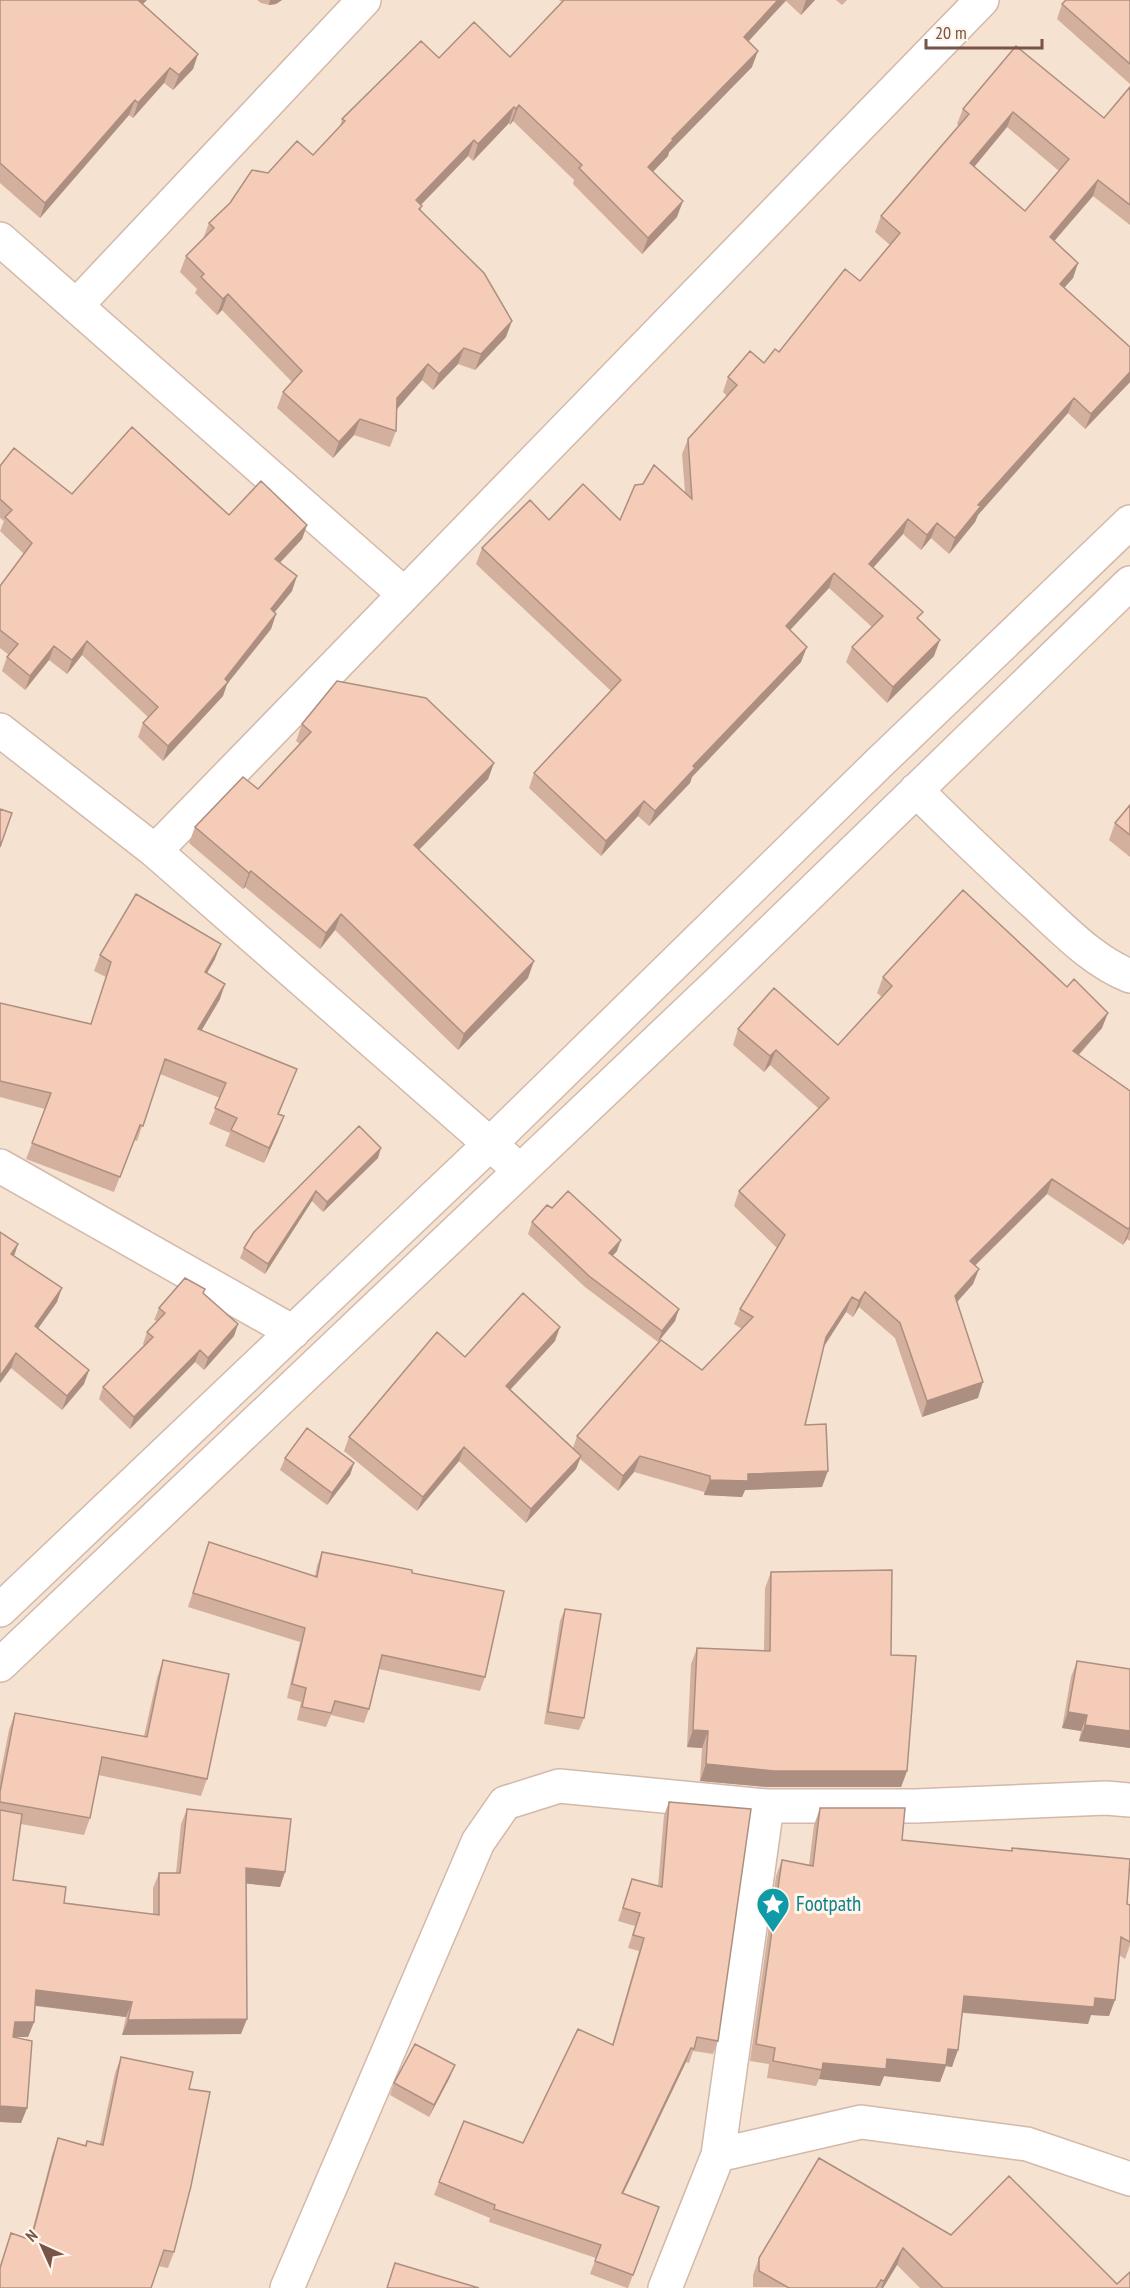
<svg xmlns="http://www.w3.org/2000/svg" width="1130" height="2288" font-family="'PT Sans Narrow',sans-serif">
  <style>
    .residential { fill: #f6e2d0 }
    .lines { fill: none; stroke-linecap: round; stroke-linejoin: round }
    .street-casing { stroke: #d2b9ab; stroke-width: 36 }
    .street { stroke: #fff; stroke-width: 33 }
    .wall { fill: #d3af9e; fill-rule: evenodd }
    .shaded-wall { fill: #ac8f81 }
    .building { fill: #f5ccb8; stroke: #ac8f81; stroke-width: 1.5; fill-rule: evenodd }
    .labels { text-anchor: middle; stroke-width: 6; stroke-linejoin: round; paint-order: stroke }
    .culture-label { font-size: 21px; fill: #0d838f; stroke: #fff5ea; text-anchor: start }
  </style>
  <rect width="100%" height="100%" fill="#fef1e2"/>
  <path class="residential" d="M0,0H1130V2288H0Z"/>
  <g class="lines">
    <defs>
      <path id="street" d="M0,239L404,594
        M76,306L364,0
        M0,730L155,851L507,1159
        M916,790C954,828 993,865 1032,901C1062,928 1092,961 1130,976
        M155,851L982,0
        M0,1166L293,1332
        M0,1610L491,1143L880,762L1130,522
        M0,1665L718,983L1130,583
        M718,2155L861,2122L1027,2144L1130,2179
        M287,2288L478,1842L505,1803L559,1786L767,1806H916L1106,1798L1130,1800
        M665,2288L718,2155L767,1806"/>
    </defs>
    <use href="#street" class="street-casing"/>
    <use href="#street" class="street"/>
  </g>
  <path class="wall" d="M0,0L143,4L198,54L193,69L173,90L164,83L133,118L129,115L40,218L0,183Z
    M257,0H282L276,4L269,5L261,3Z
    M559,0H815L801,15L786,1L748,41L752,67L669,152L668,156L653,172L677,217L642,254L573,184L574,180L513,121L510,125L509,123L473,161L468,156L421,205V210L506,337L475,370L458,364L433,390L422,380L397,408L396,431L390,447L354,435L333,458L277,408L283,392L292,382L222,310L217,315L195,293L197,289L180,272L186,256L203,239L209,223L268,173L313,155L340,127L342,119L439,58L510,57L562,2Z
    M836,0H847L842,5Z
    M1130,0V84L1057,19L1062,4Z
    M1130,87V225L1093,196L1054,241L1078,263L1073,278L1064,288L1130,347V382L1085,429L1068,413L978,515L975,522L949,554L931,538L921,550L903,534L873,568L920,620L934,656L887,703L846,662L852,647L872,627L829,588L790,630L801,662L692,777L690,783L649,826L638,816L601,856L529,788L534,773L611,691L476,564L482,548L549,520H620L685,492L682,454L688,439L727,396L723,392L728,377L764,363L779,352L860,281L890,245L875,232L881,216L959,126L957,124L963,109L1104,118ZM1007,127L1059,171L1025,211L974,167Z
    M0,466L72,494L307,525L302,539L280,563L292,591L274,613L276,614L271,629L227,684L223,696L163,761L138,737L143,723L148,717L82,655L67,674L49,660L25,690L2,671L7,657L9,655L0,648V586L24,554L0,531L4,521L0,518Z
    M302,724L494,763L488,779L419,850L528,978L458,1050L335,930L320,949L245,887L243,889L189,843L195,827L258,789L300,744L296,741Z
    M1130,805V857L1109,840L1115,823Z
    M100,955L215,959L207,973L220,999L201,1031L291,1084L279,1114L278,1132L264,1163L225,1146L230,1133L209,1124L220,1098L160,1074L137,1141L134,1140L114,1192L26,1159L45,1109L0,1097V1003L91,1024L106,977L94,971Z
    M883,977L1102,1028L1079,1055L1130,1091V1241L1127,1239L1123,1245L1047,1194L975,1266L979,1269L973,1284L957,1302L978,1398L922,1417L895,1338L859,1307L853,1317L846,1312L824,1347L805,1425L822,1487L745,1490L742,1497L704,1495V1492L634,1472L618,1491L580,1459L576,1469L526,1523L459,1461L417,1511L344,1451L349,1437L465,1357L555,1341L510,1389L573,1448L577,1436L702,1370L742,1329L734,1324L740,1309L777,1248L734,1206L739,1191L819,1109L770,1065L764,1072L733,1045L738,1029L838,1045L882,997L877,993Z
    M359,1126L378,1158L323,1212L312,1201L265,1274L240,1258L244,1248Z
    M532,1222L617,1251L612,1256L675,1321L658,1342L585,1287L528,1234Z
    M0,1232L18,1244L14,1256L57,1302L38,1328L89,1370L84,1384L62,1410L11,1368L0,1383Z
    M203,1294L238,1324L234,1336L204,1370L195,1362L130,1429L99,1399L103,1387L144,1346L143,1344L147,1332L157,1321L154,1320L159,1308Z
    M285,1458L354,1463L350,1475L327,1505L280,1470Z
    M209,1542L315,1576L317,1566L322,1552L412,1573L485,1677L480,1691L379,1669L369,1709L364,1723L331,1715L326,1727L297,1720L301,1702L287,1698L300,1642L188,1607Z
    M771,1572L891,1655L907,1771L901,1787H768L700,1781L702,1748L687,1747L691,1664L697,1648L764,1651L765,1588Z
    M565,1609L584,1718L579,1730L544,1724L560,1621Z
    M163,1660L207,1779L201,1796L98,1775L90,1818L84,1835L21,1824L13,1880L64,1903L153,1915V1888L159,1873H176L181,1824L187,1809L285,1872L280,1887L246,1883L241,2034L122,2035L126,2017L35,2006L34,2022L28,2037H14L27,2108L21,2123L0,2122V1776L9,1730L15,1713L144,1736L157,1678Z
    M1077,1661L1130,1669V1748L1079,1741L1081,1731L1062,1728L1071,1677Z
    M669,1802L718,2041L713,2054L693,2051L689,2063L686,2062L623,2194L659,2207L628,2288H627L590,2274L596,2258L489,2222L490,2218L434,2195L439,2182L523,2143L612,2045L639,1951L628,1948L635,1926L618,1921L632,1879L658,1886L664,1815Z
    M820,1808L902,1840L1011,1851L1012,1848L1127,1904L1130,1905V1945L1125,1959L1119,1955L1109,2016L1091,2015L1088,2024L963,2013L952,2067L946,2066L940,2082L884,2076L880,2086L819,2079L816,2086L767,2078L769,2064L750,2061L776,1876L782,1860L809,1865L814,1825Z
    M121,2057L189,2089L174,2252L168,2268L158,2266L0,2288V2266L11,2233L30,2239L52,2155L58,2138L85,2145L87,2141L100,2144L115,2073Z
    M450,2077L429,2117L390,2095L394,2083Z
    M951,2235L1130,2288H920L897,2265L883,2288L753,2287V2275L759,2258Z"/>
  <path class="shaded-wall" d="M138,0H147L132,15Z
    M270,0H282L276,4L269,5Z
    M778,0H786L738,53L744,37Z
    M806,0H815L801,15Z
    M758,51L752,67L669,152L668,156L642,183L648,167L672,139Z
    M198,54L193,69L173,90L179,75Z
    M170,68L164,83L133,118L138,103Z
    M135,100L129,115L40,218L45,203Z
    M519,105L513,121L510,125L516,109Z
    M514,107L509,123L473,161L478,144Z
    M1013,112L1007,127L965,178L970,163Z
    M474,140L468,156L410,216L416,200Z
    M1098,180L1093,196L1044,253L1050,237Z
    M683,201L677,217L642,254L648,238Z
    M1078,263L1073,278L1054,299L1060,284Z
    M228,294L222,310L217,315L223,299Z
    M512,321L506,337L475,370L481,354Z
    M464,348L458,364L433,390L439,374Z
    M428,364L422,380L392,415L397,398Z
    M1130,372V382L1085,429L1091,414Z
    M1074,398L1068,413L978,515L975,522L949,554L955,538L978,505Z
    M360,419L354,435L333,458L339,442Z
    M908,519L903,534L863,579L869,564Z
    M937,523L931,538L921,550L927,535Z
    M307,525L302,539L270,573L275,559Z
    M834,573L829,588L780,641L786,626Z
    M297,576L292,591L265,624L271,609Z
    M276,614L271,629L227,684L223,696L163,761L168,746L225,679Z
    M940,640L934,656L887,703L893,687Z
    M87,641L82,655L67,674L72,660Z
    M54,646L49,660L25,690L30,676Z
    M807,647L801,662L692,777L690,783L649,826L655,811L693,766Z
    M494,763L488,779L408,861L414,845Z
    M644,801L638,816L601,856L606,841Z
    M251,871L245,887L243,889L249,873Z
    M341,914L335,930L320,949L326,933Z
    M221,944L215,959L199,987L205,972Z
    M534,961L528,978L458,1050L464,1034Z
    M225,984L220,999L193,1045L198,1029Z
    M1108,1013L1102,1028L1068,1066L1073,1051Z
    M776,1050L770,1065L764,1072L770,1056Z
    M284,1116L278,1132L264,1163L269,1148Z
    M381,1148L378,1158L323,1212L327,1202Z
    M1052,1179L1047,1194L964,1276L970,1261Z
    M316,1191L312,1201L265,1274L268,1264Z
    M1130,1227V1230L1127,1239L1123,1245Z
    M621,1240L617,1251L605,1265L609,1253Z
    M18,1244L13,1259L11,1254Z
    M979,1269L973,1284L949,1311L955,1296Z
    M62,1288L57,1302L30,1340L35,1326Z
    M865,1292L859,1307L853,1317L859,1301Z
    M852,1297L846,1312L820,1352L826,1337Z
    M679,1309L675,1321L658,1342L662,1331Z
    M238,1324L234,1336L204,1370L208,1358Z
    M560,1327L555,1341L501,1400L506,1386Z
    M200,1350L195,1362L130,1429L134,1417Z
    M16,1353L11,1368L0,1383V1376Z
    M89,1370L84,1384L62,1410L67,1396Z
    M983,1382L978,1398L922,1417L927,1401Z
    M464,1447L459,1461L417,1511L423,1497Z
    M581,1456L576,1469L526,1523L531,1509Z
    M640,1456L634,1472L618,1491L623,1476Z
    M354,1463L350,1475L327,1505L332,1493Z
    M828,1471L822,1487L745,1490L742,1497L704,1495L710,1480L748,1474Z
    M1068,1712L1087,1715L1081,1731L1062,1728Z
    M1085,1725L1130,1731V1748L1079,1741Z
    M693,1730L708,1731L702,1748L687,1747Z
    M706,1764L907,1771L901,1787H768L700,1781Z
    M246,1868L285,1872L280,1887L240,1883Z
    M36,1990L132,2002L126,2017L31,2005Z
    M964,1996L1095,1998L1115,2000L1109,2016L1091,2015L1088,2024L958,2012Z
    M247,2019L241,2034L122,2035L128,2020Z
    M15,2022H34L28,2037H9Z
    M691,2048L686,2062L617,2206L622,2193Z
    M948,2049L958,2050L952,2067L946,2066L940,2082L884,2076L880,2086L819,2079L823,2063L887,2059Z
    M455,2065L450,2077L429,2117L434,2105Z
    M0,2106L27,2108L21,2123L0,2122Z
    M903,2248L897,2265L883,2288H881L884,2281Z"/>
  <path class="building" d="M0,0H138L198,54L179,75L170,68L138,103L135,100L45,203L0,163Z
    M564,0H778L744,37L758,51L672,139L673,140L648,167L683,201L648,238L579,168L582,165L519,105L516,109L514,107L478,144L474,140L416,200L422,206L419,209L484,273L512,321L481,354L464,348L439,374L428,364L397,398L396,431L360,419L339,442L283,392L302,371L228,294L223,299L201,277L204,274L186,256L214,228L209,223L230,203L252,170L268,173L297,141L313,155L345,121L342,119L421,41L439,58L474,22L510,57Z
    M1066,0H1130V64L1062,4Z
    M1016,46L1104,118L1130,87V205L1098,180L1050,237L1078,263L1060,284L1130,347V372L1091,414L1074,398L978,505L981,506L955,538L937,523L927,535L908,519L869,564L923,612L917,618L940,640L893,687L852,647L883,616L834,573L786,626L807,647L693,766L695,768L655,811L644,801L606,841L534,773L621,680L482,548L530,500L549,520L583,484L620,520L635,485L643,484L654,465L692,499L688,439L737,385L728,377L750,351L764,363L775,349L779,352L845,269L860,281L900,233L881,216L969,114L963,109ZM1013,112L1069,159L1025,211L970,163Z
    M132,427L229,515L261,481L307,525L275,559L297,576L271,609L276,614L225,679L228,682L168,746L143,723L158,707L87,641L72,660L54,646L30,676L7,657L18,644L0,630V586L32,543L5,517L12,510L0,499V466L14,448L72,494Z
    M337,681L426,698L494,763L414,845L534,961L464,1034L341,914L326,933L251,871L249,873L195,827L243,777L258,789L311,732L302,724Z
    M1130,805V835L1115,823Z
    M0,809L12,813L0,847Z
    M963,890L1067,987L1074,979L1108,1013L1073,1051L1130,1091V1227L1128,1229L1052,1179L970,1261L979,1269L955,1296L983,1382L927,1401L900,1323L865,1292L859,1301L852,1297L826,1337L805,1425L826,1424L828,1471L748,1474V1481L710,1480V1476L640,1456L623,1476L577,1436L661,1340L702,1370L753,1317L740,1309L785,1235L739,1191L829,1098L776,1050L770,1056L738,1029L774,988L838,1045L892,986L883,977Z
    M136,894L221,944L205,972L225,984L198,1029L297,1069L278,1114L284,1116L269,1148L231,1130L237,1118L215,1108L226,1083L165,1059L143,1126L140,1125L120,1177L32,1143L51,1093L0,1081V1003L91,1024L111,962L100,955Z
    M359,1126L381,1148L327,1202L316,1191L268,1264L244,1248L254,1232Z
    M568,1191L621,1240L609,1253L679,1309L662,1331L589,1276L532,1222L547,1205L552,1208Z
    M0,1232L18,1244L11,1254L62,1288L35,1326L89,1370L67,1396L16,1353L0,1376Z
    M185,1278L205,1289L203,1293L238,1324L208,1358L200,1350L134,1417L103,1387L153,1337L147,1332L165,1313L159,1308Z
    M523,1293L560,1327L506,1386L581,1456L531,1509L464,1447L423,1497L349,1437L437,1332L465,1357Z
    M307,1428L354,1463L332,1493L285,1458Z
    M209,1542L317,1577L322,1552L412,1570V1573L504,1591L485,1677L382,1655L369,1709L335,1701L331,1713L302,1707L306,1688L292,1684L305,1628L193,1593Z
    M892,1570L891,1655L916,1656L907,1771H774L706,1764L708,1731L693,1730L697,1648L770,1651L771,1572Z
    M565,1609L601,1614L584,1718L548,1712Z
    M163,1660L229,1674L207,1779L102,1757L90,1818L0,1802V1792L15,1713L147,1737Z
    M1077,1661L1130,1669V1731L1085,1725L1087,1715L1068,1712Z
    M669,1802L751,1809L718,2041L697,2037L694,2049L691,2048L622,2193L659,2207L633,2275L595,2261L601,2245L494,2209L495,2205L439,2182L464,2121L523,2143L578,2029L613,2045L644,1938L633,1935L640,1913L623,1908L632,1879L662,1887Z
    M820,1808H905L902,1840L1012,1851V1848L1130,1859L1127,1904L1130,1905V1942L1121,1937L1115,2000L1095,1998L1094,2007L964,1996L958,2050L948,2049L946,2065L887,2059L886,2069L823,2063L822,2070L773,2061L775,2048L756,2044L782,1860L813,1866Z
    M187,1809L291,1819L285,1872L246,1868L247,2019L128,2020L132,2002L36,1990L34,2022H15L13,2037L32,2041L27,2108L0,2106V1810L22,1814L13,1880L66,1887L64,1903L159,1915V1873H180Z
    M415,2044L455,2065L434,2105L394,2083Z
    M121,2057L193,2072L189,2089L210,2092L191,2186L174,2252L164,2250L151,2288H0V2268L11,2233L31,2240L58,2138L86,2146L87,2141L103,2145Z
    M819,2158L951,2235L1009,2176L1117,2284L1130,2272V2288H943L903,2248L884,2281L881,2280L876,2288H789L759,2271V2258Z
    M395,2263L479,2288H387Z"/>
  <defs>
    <symbol id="sight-pin" viewBox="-11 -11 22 30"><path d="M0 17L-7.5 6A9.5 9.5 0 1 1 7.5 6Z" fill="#0f9aa8" stroke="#fff5ea"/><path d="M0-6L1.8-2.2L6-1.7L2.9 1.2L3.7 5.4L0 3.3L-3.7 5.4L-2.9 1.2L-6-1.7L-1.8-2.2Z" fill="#fff"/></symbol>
  </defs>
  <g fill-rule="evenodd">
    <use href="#sight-pin" x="754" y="1885" width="38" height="52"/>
  </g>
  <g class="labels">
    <g class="culture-label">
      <text x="796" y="1911">Footpath</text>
    </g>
  </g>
  <g transform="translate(42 2246) rotate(315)" stroke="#fff5ea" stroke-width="4.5" paint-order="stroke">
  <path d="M0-4.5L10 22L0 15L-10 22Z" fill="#775447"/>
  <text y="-9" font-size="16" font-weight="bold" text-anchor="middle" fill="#775447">N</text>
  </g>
  <path d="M926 39v9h116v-9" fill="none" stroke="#775447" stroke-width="3"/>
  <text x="935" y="39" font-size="18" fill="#775447" stroke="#fff5ea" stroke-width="4.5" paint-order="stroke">20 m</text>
</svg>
